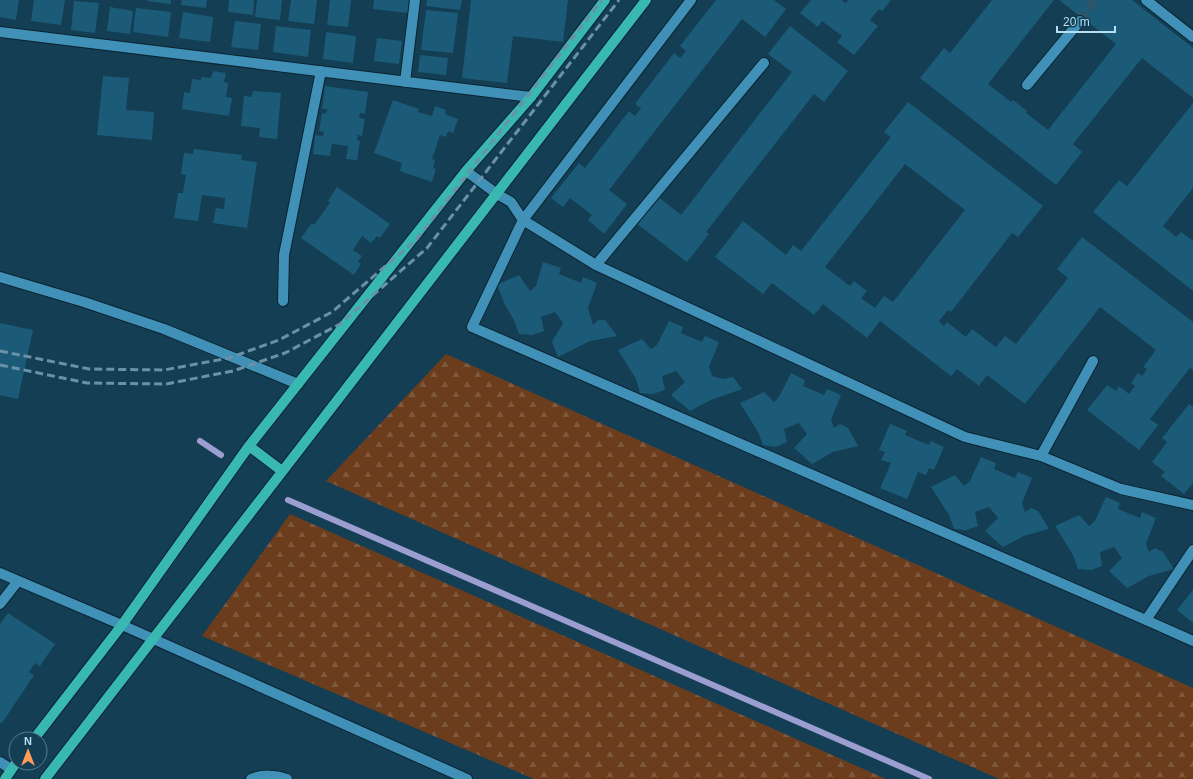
<svg xmlns="http://www.w3.org/2000/svg" width="1193" height="779" font-family="Helvetica,sans-serif">
  <style>
    .forest { fill: url(#forest-firs) }
    .lines { fill: none; stroke-linecap: round; stroke-linejoin: round }
    .stream { stroke: #9c9ed2; stroke-width: 6 }
    .building { fill: #1c5b78; fill-rule: evenodd }
    .minor-tunnel { stroke: #2c566b; stroke-width: 10; stroke-dasharray: 10 5; stroke-linecap: butt }
    .minor-casing { stroke: #0a2430; stroke-width: 12 }
    .major-casing { stroke: #0a2430; stroke-width: 12 }
    .minor { stroke: #4090b7; stroke-width: 10 }
    .major { stroke: #39b8b1; stroke-width: 10 }
    .rail { stroke: #6a92a7; stroke-width: 3; stroke-dasharray: 8 4; stroke-linecap: butt }
  </style>
  <defs>
    <pattern id="forest-firs" width="22" height="20" patternUnits="userSpaceOnUse"><rect width="22" height="20" fill="#6c3d1d"/><path d="M5 1l3.5 6h-7zM16 11l3.5 6h-7z" fill="#7f593e"/></pattern>
  </defs>
  <rect width="100%" height="100%" fill="#133e53"/>
  <path class="forest" d="M446,354L1193,688V779H999L326,481Z
    M290,514L886,779H534L202,636Z"/>
  <g class="lines">
    <path class="stream" d="M200,441L221,455
      M288,500L929,779"/>
  </g>
  <path class="building" d="M0,0H19L16,20L0,17Z
    M34,0H65L61,25L31,21Z
    M147,0H171V4L147,1Z
    M182,0H207L206,8L181,5Z
    M229,0H254L253,15L228,12Z
    M257,0H282L280,20L255,17Z
    M291,0H317L314,24L288,21Z
    M330,0H351L348,27L327,25Z
    M374,0H409L408,13L373,9Z
    M427,0H462L460,10L426,6Z
    M471,0H568L563,42L513,36L507,83L462,78Z
    M716,0H774L786,9L765,37L742,19L609,190L627,204L604,234L588,220L592,215L570,198L563,207L551,198L579,163L585,168L629,111L635,116L641,108L635,104L674,53L680,58L686,51L680,46Z
    M811,0H841L846,3L848,0H891L882,11L879,9L870,20L878,26L854,55L837,42L842,36L822,21L818,27L800,13Z
    M992,0H1054L988,84L1011,102L1013,100L1027,111L1026,113L1048,130L1116,44L1059,0H1132L1193,48V98L1142,58L1073,144L1082,152L1056,185L920,78L944,48L950,53Z
    M74,1L99,3L95,33L71,30Z
    M110,7L133,11L130,34L107,31Z
    M136,8L171,12L168,37L133,32Z
    M426,10L458,13L453,53L421,50Z
    M183,12L213,17L210,42L179,38Z
    M235,21L261,24L258,50L231,47Z
    M276,26L311,30L308,57L273,52Z
    M790,26L848,71L824,102L814,94L706,232L709,234L687,262L636,223L657,196L681,215L792,72L768,54Z
    M326,32L356,36L353,63L323,59Z
    M377,38L402,41L399,64L374,61Z
    M420,55L448,58L446,75L418,72Z
    M213,71L226,73L224,82L228,83L226,97L232,98L229,116L182,109L184,92L190,93L192,79L201,80L202,77L211,78Z
    M103,76L129,78L126,110L154,112L152,140L97,135Z
    M325,86L368,92L365,114L360,113L359,118L365,119L362,136L358,135L357,140L360,141L357,160L346,159L348,146L332,144L330,156L313,154L315,135L323,136L324,132L319,131L322,113L326,114L327,109H322Z
    M253,91L281,93L277,139L259,137L260,128L241,126L244,96L252,97Z
    M393,100L419,109L418,112L432,116L435,106L446,110L445,114L458,119L453,133L448,131L446,137L440,135L432,159L435,160L433,168L436,169L432,182L400,171L402,163L374,153Z
    M908,102L1043,206L1018,237L1012,233L951,312L948,310L939,321L944,326L947,322L966,337L972,329L996,347L1005,336L1016,344L1068,278L1057,269L1082,237L1193,322V370L1190,368L1150,419L1158,425L1139,450L1087,410L1107,385L1116,391L1119,386L1129,394L1135,386L1131,383L1138,373L1142,376L1147,369L1143,367L1156,350L1100,307L1025,404L987,375L979,386L957,369L951,376L880,321L867,338L823,304L814,315L772,283L763,294L715,257L743,221L786,255L793,245L801,251L891,137L884,132ZM905,164L965,210L893,302L884,296L875,308L861,298L867,291L854,281L850,286L825,267Z
    M1193,103V188L1163,226L1176,237L1181,232L1193,241V291L1093,212L1119,180L1127,186Z
    M194,149L242,155L241,160L257,162L247,228L213,223L216,208L224,209L225,198L202,195L198,221L174,218L178,193H183L186,175L181,174L184,153L193,154Z
    M337,187L390,224L380,238L377,236L371,243L362,236L353,250L362,256L358,262L361,264L354,275L301,238L312,223L314,225L330,203L328,201Z
    M543,262L561,268L559,274L581,283L583,277L597,283L588,308L593,325L598,320H605L617,336L590,341L558,357L552,342L563,323L555,312L541,317L544,331L532,335L519,334L514,320L505,305L497,285L519,275L530,291L536,286Z
    M669,321L683,327L681,333L702,342L705,336L719,342L709,367L712,376L723,379L733,377L742,389L711,400L690,411L671,395L685,382L676,371L662,376L665,390L653,394L640,393L636,379L618,350L642,339L651,349L657,345Z
    M0,323L33,330L18,399L0,395Z
    M791,373L805,380L803,386L824,395L827,389L841,395L831,420L834,428L840,424L848,428L858,446L833,452L812,464L794,448L807,434L799,423L784,429L787,442L776,447L763,445L758,432L740,403L764,392L774,402L779,397Z
    M1189,404L1193,407V483L1184,494L1161,476L1165,472L1152,462L1167,442L1162,438Z
    M890,424L907,431L905,435L929,445L931,441L944,447L934,470L929,468L926,475L918,472L907,499L880,488L891,463L881,460L885,452L879,450Z
    M981,457L996,463L994,469L1015,478L1018,472L1032,478L1022,503L1025,512L1031,508L1038,511L1049,529L1024,536L1003,547L985,531L998,518L989,507L975,512L978,526L966,530L954,529L949,515L931,487L955,475L964,486L970,481Z
    M1106,497L1120,503L1118,509L1140,518L1142,512L1156,518L1146,544L1149,552L1155,548L1163,552L1174,569L1149,576L1127,588L1109,571L1122,558L1114,547L1100,552L1102,566L1091,570L1078,569L1073,555L1055,526L1079,515L1089,526L1095,521Z
    M1193,590V623L1177,610Z
    M8,613L55,644L40,666L35,663L29,672L34,675L2,723L0,722V624Z"/>
  <g class="lines">
    <path class="minor-tunnel" d="M1080,21L1096,0"/>
    <defs>
      <path id="minor" d="M691,0L523,220L472,327L1146,620L1193,641
        M1146,0L1193,37
        M0,32L531,97
        M405,82L415,0
        M1027,85L1080,21
        M466,171L497,194L511,202L523,220L596,265L965,437L1041,456L1121,489L1193,505
        M596,265L764,63
        M0,277L84,302L164,329L298,384
        M283,301L284,255L321,71
        M1041,456L1093,361
        M0,573L122,625L467,779
        M0,604L18,581
        M1146,620L1193,550
        M0,762L11,769
        M251,779C261,774 277,775 287,779"/>
      <path id="major" d="M249,446L282,471
        M34,739L122,625L249,446L466,171L531,97L605,0
        M5,779L16,763
        M45,779L646,0"/>
    </defs>
    <use href="#minor" class="minor-casing"/>
    <use href="#major" class="major-casing"/>
    <use href="#minor" class="minor"/>
    <use href="#major" class="major"/>
    <path class="rail" d="M0,351L89,369L164,370L229,358L279,340L332,312L417,239L602,0
      M0,365L87,383L166,384L233,371L285,353L340,324L427,248L619,0"/>
  </g>
  <g transform="translate(28 751)"><circle r="19" fill="#133e53" stroke="#557e93"/>
  <path d="M0-3L7 15L0 10L-7 15Z" fill="#ff9b59"/>
  <text y="-6" font-size="11" font-weight="bold" text-anchor="middle" fill="#b9def3">N</text>
  </g>
  <path d="M1057 26v6h58v-6" fill="none" stroke="#b9def3" stroke-width="2"/>
  <text x="1063" y="26" font-size="12" fill="#b9def3" stroke="#133e53" stroke-width="3" paint-order="stroke">20 m</text>
</svg>
